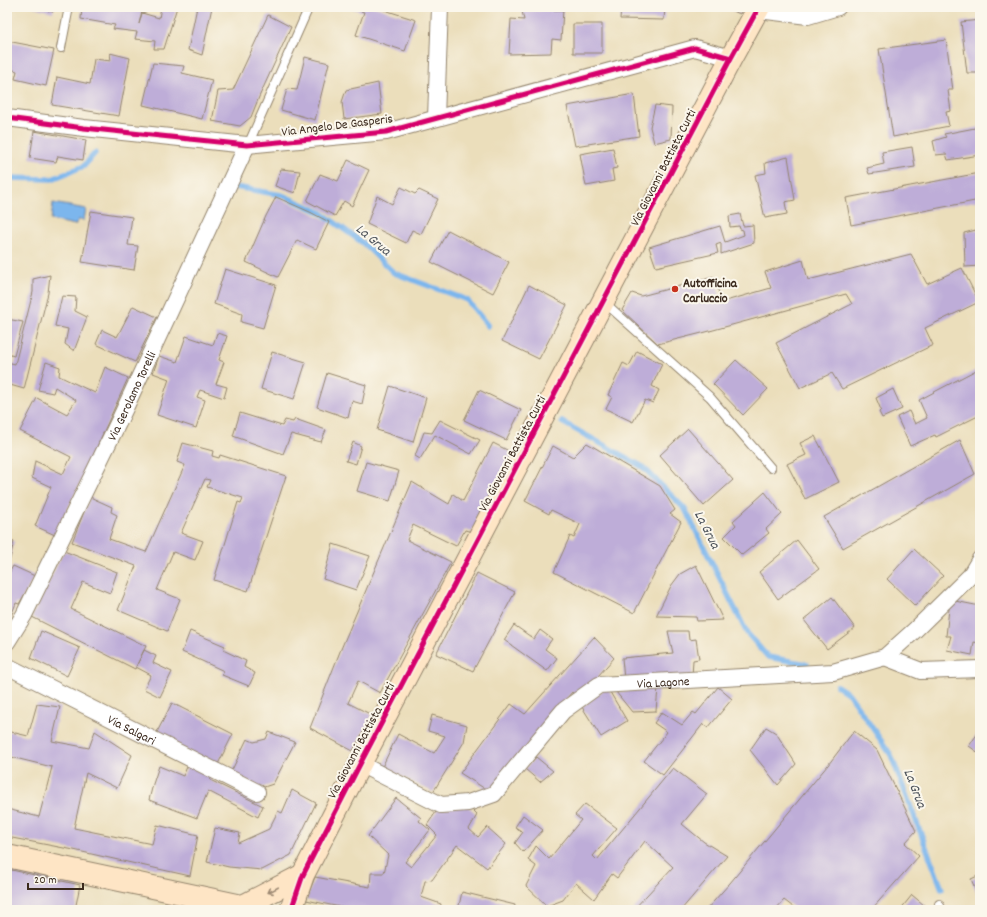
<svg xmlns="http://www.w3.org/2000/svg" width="987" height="917" font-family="Dekko,sans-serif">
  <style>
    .water { fill: #7cb6ed; stroke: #5c7086 }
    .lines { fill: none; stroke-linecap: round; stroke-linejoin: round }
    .stream { stroke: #7cb6ed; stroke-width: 5.5 }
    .building { fill: #beadd8 }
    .lane-casing { stroke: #93846c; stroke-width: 10 }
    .street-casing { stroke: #93846c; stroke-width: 18 }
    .secondary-casing { stroke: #93846c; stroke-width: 24 }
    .path { stroke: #93846c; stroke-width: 2.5; stroke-dasharray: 3 3; stroke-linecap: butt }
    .lane { stroke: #fff; stroke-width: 8 }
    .street { stroke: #fff; stroke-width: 16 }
    .secondary { stroke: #fee5c5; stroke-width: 22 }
    .cycleway-casing { stroke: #fbf7ec; stroke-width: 8 }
    .cycleway { stroke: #d6006c; stroke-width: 5 }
    .oneway { stroke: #9c8872 }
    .poi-dot { fill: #c8321e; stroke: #fbf7ec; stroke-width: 1.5 }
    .labels { text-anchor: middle; stroke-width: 4; stroke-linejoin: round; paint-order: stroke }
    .street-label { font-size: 13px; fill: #3b2a1e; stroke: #fbf7ec }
    .poi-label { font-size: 13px; font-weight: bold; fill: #3b2a1e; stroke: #fbf7ec; text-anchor: start }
    .water-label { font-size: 14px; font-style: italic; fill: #4e545c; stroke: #fbf7ec }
  </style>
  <rect width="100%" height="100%" fill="#fbf7ec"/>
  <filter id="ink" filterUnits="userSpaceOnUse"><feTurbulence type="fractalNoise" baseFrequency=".025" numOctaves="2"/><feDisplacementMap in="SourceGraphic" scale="8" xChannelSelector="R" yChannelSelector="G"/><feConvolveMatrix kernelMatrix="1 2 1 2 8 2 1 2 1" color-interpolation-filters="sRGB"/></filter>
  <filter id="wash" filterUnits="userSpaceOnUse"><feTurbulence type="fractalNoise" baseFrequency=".012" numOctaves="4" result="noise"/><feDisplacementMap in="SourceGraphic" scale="16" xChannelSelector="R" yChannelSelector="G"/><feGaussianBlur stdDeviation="0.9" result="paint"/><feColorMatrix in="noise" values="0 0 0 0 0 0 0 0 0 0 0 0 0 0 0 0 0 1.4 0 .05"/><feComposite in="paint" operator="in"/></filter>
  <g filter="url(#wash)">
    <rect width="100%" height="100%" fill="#ebdebb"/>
    <path class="water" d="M53,203L86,209L84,220H78L75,225L51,220Z"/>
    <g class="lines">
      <path class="stream" d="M7,178L52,179L84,166L95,153
        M235,187L282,195L320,212L363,243L394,273L467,300L488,326
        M562,422L643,467L685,509L747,633L768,657L807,664
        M837,686L849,694L891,755L942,889"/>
    </g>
    <g id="blocks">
      <path class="building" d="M33,7H54L53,12Z
        M82,7H143L139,24L142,13L159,18L161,7H177L164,49H154L155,41L135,39L137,32L113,29L115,25L81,19Z
        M197,7H212L202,55L188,50Z
        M292,7H307L305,13Z
        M347,7H375L416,20L405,51L356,35L364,12Z
        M621,7H665L664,20L620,19Z
        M724,7H744L740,14Z
        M563,10L561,40L552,39L551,53L509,54L511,19L524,20L522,11Z
        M268,15L291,27L259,97L251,117L240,126L212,121L218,91L233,90Z
        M980,20V73H967L961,22Z
        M573,24H602V53H573Z
        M946,40L953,90H948L951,111L946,112L949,126L893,137L879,49Z
        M7,41L54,50L46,86L15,79L17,71L7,68Z
        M110,53L130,58L119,116L52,105L57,77L90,84L94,59L111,61Z
        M305,57L329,63L315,120L281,110L287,89L297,90Z
        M153,63L184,66L182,73L212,80L202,119L143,105Z
        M378,83L382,114L344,119L342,102L346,90Z
        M634,94L639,136L575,146L567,106Z
        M655,105L672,107L671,139L654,143L650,127Z
        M980,127V155L948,160L946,154L936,155L933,141L946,137L944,134Z
        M34,131L86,140L83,160L58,156L56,162L30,158Z
        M912,147L915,167L869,174L867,168L884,164L882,152Z
        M613,148L617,168L612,169L614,181L586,186L580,154Z
        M788,157L795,200L785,202L787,214L765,218L755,175L766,173L765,163Z
        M348,160L369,170L352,206L344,201L335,216L307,201L320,174L338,181Z
        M281,169L300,171L295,193L275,186Z
        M980,173V200L851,225L846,198Z
        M401,187L415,194L419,190L438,199L421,234L412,230L406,243L367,224L377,196L392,204Z
        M276,197L310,212L329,222L316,249L297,240L278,277L246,262L266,216Z
        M91,211L132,217L128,245L138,246L134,270L82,262Z
        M740,214L743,226L753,225L754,243L721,254V243L716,245L718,253L656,267L649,247L720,226L725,242L744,235L743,230L740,229L739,226L730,227L729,216Z
        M980,229V266L965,267L964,233Z
        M448,230L509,262L493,293L431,262Z
        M911,254L927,284L962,268L979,302L925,328L933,345L842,389L832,373L800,388L776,343L852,304L846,294L706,332L658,344L622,310L632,293L641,296L714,277L722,302L771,288L765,272L803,260L808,280Z
        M225,269L276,285L263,328L241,322L242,314L214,304Z
        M50,275L48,293L24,389L10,385L7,395V362L15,364L33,292V279Z
        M529,285L567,305L539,359L502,341Z
        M62,296L76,297L75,311L87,317L74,351L65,344L68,329L55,326Z
        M133,306L157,317L135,362L96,344L102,330L117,337Z
        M7,319L23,322L14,356L7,354Z
        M217,333L227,336L219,360L224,362L216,384L227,387L224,398L200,390L197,397L205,400L196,428L157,415L169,379L153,373L159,356L177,362L186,336L213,345Z
        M637,351L662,364L652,386L659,390L653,403L645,400L633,422L606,409L612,397L608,395L623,363L629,366Z
        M272,352L306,362L294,399L261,389Z
        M736,360L768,389L743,415L713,384Z
        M46,362L60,367L59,376L95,393L105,367L128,378L81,482L55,535L35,526L51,487L32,478L35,461L63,474L71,457L20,431L37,398L67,414L76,400L55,387L53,393L38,390Z
        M980,368V415L936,437L935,435L910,446L897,417L909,411L915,424L927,418L919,400Z
        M327,373L366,385L362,404L352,401L348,418L317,407Z
        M390,386L426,398L413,442L377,430Z
        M893,389L902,409L882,418L879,412L881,410L876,398Z
        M479,390L521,410L506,440L464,420Z
        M240,413L282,426L285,420L293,422L295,419L326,430L321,442L291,434L283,454L233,436Z
        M440,420L480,440L471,454L435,435L420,459L415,456L424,432L432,433Z
        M688,429L733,480L704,506L660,455Z
        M815,436L839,482L805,499L787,464L806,455L800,443Z
        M960,440L975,474L843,548L824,517Z
        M353,442L361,446L356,464L346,461Z
        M183,443L213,451L212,456L219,458L220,455L286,476L248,591L214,580L238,502L241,503L243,498L207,487L210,480L205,479L181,533L203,541L195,560L173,552L157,590L180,599L167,631L118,610L136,566L72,542L90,497L112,507L111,512L117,515L109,539L146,552L185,465L177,462Z
        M493,443L515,454L472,532L465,530L456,546L413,525L407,540L451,562L380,693L358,681L348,703L372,715L353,751L310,728L341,649L412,482L449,504L453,494L463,501Z
        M587,443L660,486L675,510L670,514L681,522L634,613L554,572L570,536L574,538L580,524L551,510L549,514L525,501L553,446L573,457Z
        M366,462L399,471L390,501L357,491Z
        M765,492L782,514L766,529L769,533L742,555L724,537L736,525L733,521Z
        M797,540L819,569L778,599L759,572Z
        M7,541H14L9,563H7Z
        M333,544L370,556L356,590L323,579Z
        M914,549L943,576L915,606L887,579Z
        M64,551L117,572L110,593L83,582L71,609L146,646L135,669L32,617Z
        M696,565L723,620L697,621L696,617L656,616L671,586L680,574Z
        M13,566L35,576L19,604L16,603L7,627V577Z
        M477,573L515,592L473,671L436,654Z
        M832,597L855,628L827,649L804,620Z
        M950,600L980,606V638L979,643L974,642L972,655L947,650L951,636H946Z
        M514,625L534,639L540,630L552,639L545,649L557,658L547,671L504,640Z
        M41,631L80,648L67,676L31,658Z
        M190,631L225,646L223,650L246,661L244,667L255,673L249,686L222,675L224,671L182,652Z
        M668,631H688L689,640L696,639L699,659L693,660L692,677L624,680L622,658L673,653Z
        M594,637L614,658L598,676V681L577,698L572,692L490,792L460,773L511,704L525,714Z
        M144,650L156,656L153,663L172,672L160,697L144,689L151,675L136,667Z
        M607,687L627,721L601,737L582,707Z
        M718,687L732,699L708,728L703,724L663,775L644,761L667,732L654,723L662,712L682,725L693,712L696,714Z
        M658,688L656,711L632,712L616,692Z
        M172,703L233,734L217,766L155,736Z
        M37,704L60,707L52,741L89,748L95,731L132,755L117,788L86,773L74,828L152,844L157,825L198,835L190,876L69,849L7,837V809L39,817L52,767L7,756V731L28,736Z
        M432,715L467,725L464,742L433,792L382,767L398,734L434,753L445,736L428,731Z
        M766,727L776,733L796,764L778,785L750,750Z
        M980,730V754L969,746Z
        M854,731L877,750L916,831L905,843L919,856L871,910H797L784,900L775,910H706L730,883L828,765Z
        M269,732L295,742L273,784L261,788L231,772L247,739L254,742L266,739Z
        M536,757L553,771L540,782L525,769Z
        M190,760L215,773L210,780L263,806L258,817L208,791L197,818L149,800L153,784L159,766L183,776Z
        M673,768L707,794L682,824L704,842L727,856L681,910H633L673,867L645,841L617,878L612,874L594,899L576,883L563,900L547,906L526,886L536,866L528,860L536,846L549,859L581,820L575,815L585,804L617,828L593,856L597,860Z
        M292,790L316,803L291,855L262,870L229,867L207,862L215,828L240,833L238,843L269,829L278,811L282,813Z
        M396,798L421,818L419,821L430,830L405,862L411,867L437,835L427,825L438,809L468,806L477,815L469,829L478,837L487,827L506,844L487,868L457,845L432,880L425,881L421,897L441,904L440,910H355L306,900L315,877L370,887L371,873H384L388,855L368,836Z
        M523,815L543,830L523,852L515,843L523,832L515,827Z
        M7,869L80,885L75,910H7Z
        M980,875V900L971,879Z
        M462,892L515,905L514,910H458Z
        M912,895L924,905L920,910H900Z"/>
    </g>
  </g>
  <g filter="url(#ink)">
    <use href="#blocks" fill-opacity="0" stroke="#93846c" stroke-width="1"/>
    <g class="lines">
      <defs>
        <path id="lane" d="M61,48L69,7
          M248,145L309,7
          M604,302L710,397L771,468
          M939,904L942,910"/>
        <g id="street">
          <path d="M757,10L808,16L838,7"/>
          <path d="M7,118L84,128L247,145L386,132L695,48L731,58"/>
          <path d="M436,118L440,7"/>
          <path id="s1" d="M7,642L24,615L120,419L247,145"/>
          <path d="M885,657L921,671L980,669"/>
          <path id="s2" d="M7,666L257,792"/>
          <path id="s3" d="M360,764L441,805L468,803L494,794L563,711L599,685L833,672L885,657L915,630L970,576L980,559"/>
        </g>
        <path id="secondary" d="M7,856L261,910
          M243,906L303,875
          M291,910L303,875L360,764L731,58L759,7"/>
      </defs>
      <use href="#lane" class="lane-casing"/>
      <use href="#street" class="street-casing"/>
      <use href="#secondary" class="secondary-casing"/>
      <path class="path" d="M313,908L322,910"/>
      <use href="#lane" class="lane"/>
      <use href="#street" class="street"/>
      <use href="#secondary" class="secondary"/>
      <defs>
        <path id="cycleway" d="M7,118L84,128L247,145L386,132L695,48L731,58
          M291,910L303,875L360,764L731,58L759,7"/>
      </defs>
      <use href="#cycleway" class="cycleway-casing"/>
      <use href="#cycleway" class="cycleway"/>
    </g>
    <defs><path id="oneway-shaft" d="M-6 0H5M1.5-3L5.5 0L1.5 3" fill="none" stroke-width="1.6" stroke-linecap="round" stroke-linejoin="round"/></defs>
    <use class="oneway" href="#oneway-shaft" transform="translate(273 890) rotate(152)"/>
  </g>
  <circle class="poi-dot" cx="675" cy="289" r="4"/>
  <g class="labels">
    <g class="street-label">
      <text transform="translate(337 124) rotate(-7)" y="5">Via Angelo De Gasperis</text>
      <text transform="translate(662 167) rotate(-63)" y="5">Via Giovanni Battista Curti</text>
      <text dy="5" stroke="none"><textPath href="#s1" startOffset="276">Via Gerolamo Torelli</textPath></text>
      <text transform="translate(511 453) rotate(-62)" y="5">Via Giovanni Battista Curti</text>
      <text dy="5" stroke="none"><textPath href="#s3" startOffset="362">Via Lagone</textPath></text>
      <text dy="5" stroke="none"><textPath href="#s2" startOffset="140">Via Salgari</textPath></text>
      <text transform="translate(360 740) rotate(-62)" y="5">Via Giovanni Battista Curti</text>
    </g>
    <g class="poi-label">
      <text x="683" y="287">Autofficina<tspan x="683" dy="15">Carluccio</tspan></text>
    </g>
    <g class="water-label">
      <text transform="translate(374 239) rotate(40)" y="5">La Grua</text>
      <text transform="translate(708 529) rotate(63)" y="5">La Grua</text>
      <text transform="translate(916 788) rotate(69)" y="5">La Grua</text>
    </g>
  </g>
  <rect width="987" height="917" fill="none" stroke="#fbf7ec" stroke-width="24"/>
  <path d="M28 883v6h55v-6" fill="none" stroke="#3b2a1e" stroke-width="2"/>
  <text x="34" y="883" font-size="12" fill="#3b2a1e" stroke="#fbf7ec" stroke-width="3" paint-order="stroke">20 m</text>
</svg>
